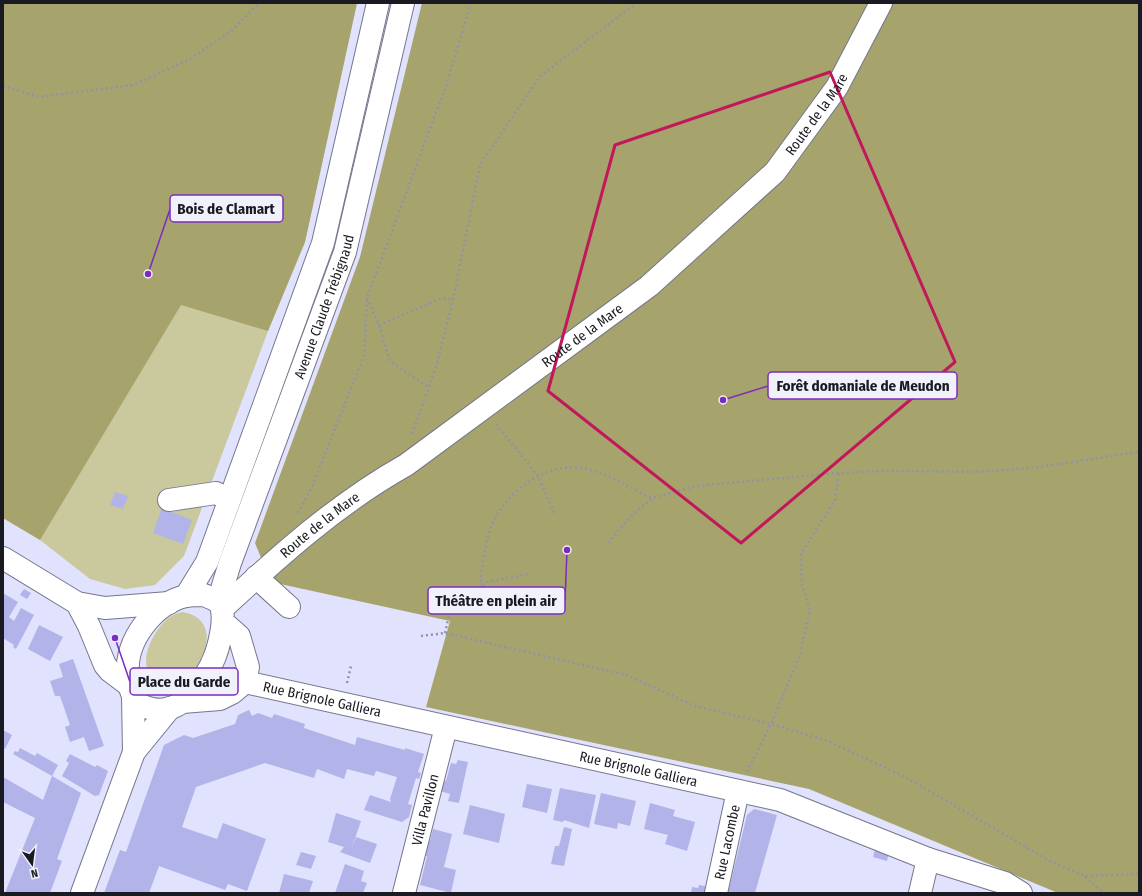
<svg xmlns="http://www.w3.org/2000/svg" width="1142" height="896" font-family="'Fira Sans Condensed',sans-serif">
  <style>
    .green { fill: #cac99d }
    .forest { fill: #a6a46c }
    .building { fill: #b2b3e8 }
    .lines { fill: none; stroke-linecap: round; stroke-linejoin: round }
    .minor-casing { stroke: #75768d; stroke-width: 24 }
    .major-casing { stroke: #75768d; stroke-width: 24 }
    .path { stroke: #9292a6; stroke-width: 2.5; stroke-dasharray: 2 3; stroke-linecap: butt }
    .minor { stroke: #fff; stroke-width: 22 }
    .major { stroke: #fff; stroke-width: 22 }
    .marked { fill: none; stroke: #c2185b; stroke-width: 3; stroke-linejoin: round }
    .labels { text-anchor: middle; stroke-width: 3; stroke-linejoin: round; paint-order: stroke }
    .street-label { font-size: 14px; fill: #1a1a23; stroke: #f1f1fc }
    .leader { fill: none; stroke: #7b2cbf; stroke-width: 1.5 }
    .callout-dot { fill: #7b2cbf; stroke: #f1f1fc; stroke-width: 1.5 }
    .callout { fill: #f1f1fc; stroke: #7b2cbf; stroke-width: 1.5 }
    .callout-label { font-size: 15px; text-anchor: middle; font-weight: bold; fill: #1a1a23 }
  </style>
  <rect width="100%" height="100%" fill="#e1e2fd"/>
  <path class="green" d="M3,3H357L305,242L268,331L184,556L155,585L125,589L90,579L40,540L3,518Z
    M183,612C236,622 188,700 158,682C134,668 151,634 167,619C172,615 177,613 183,612Z"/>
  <path class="forest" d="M3,3H357L305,242L268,331L181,305L40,540L3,518Z
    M422,3H1139V893H1058L809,789L426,707L450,621L271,582L255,543L360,257Z"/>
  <path class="building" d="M115,492L128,496L123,509L110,505Z
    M162,508L192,520L183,544L153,533Z
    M24,589L31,593L27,599L20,595Z
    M3,593L18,602L9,617L14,621L21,608L34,615L16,649L13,647L14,645L3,638Z
    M39,625L63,637L50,661L28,649Z
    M73,659L104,746L89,751L84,737L70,742L65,727L70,725L60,696H55L50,681L63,677L59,664Z
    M249,710L252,716L258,713L272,718L274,714L305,724L304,728L355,745L357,737L405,750V748L424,754L418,772L421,773L419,779L416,778L408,804L412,805L409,817L402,822L364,810L370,795L391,802L390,799L397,777L376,771L374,776L347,769L344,779L317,769L314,778L265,763L196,787L182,827L217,839L223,823L266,839L247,891L228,884L225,890L159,866L149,893H104L120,850L126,852L164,745L184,735L193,738L235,724L238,715Z
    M3,730L12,735L5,749L3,748Z
    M20,748L35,756L37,753L58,765L52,776L13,754L15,751L18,752Z
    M70,754L95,767L97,765L108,771L99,795L95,796L62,776L69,763L66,761Z
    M458,760L468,762L459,803L448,801L450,794L440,791L443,780L446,781L451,763L456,764Z
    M52,776L81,793L57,859L62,861L50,893H5L35,818L3,802V777L43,800Z
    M527,784L552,789L547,813L522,807Z
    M560,788L596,795L589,828L564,820L563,822L553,820Z
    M601,793L636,801L630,826L618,823L617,829L594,824Z
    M650,803L675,810L673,816L695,822L687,851L665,844L668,835L644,829Z
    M470,805L505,814L499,843L463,834Z
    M754,809L777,815L755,893H728L747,815Z
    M336,813L361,821L351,850L356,837L377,844L370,863L340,852L344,847L328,842Z
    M564,827L572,829L564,866L551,864L555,846H559Z
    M433,829L452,834L444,867L456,870L451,893L420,885L427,856H424L427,840L430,841Z
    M875,849L889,853L887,861L873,857Z
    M301,852L316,856L311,869L296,865Z
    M345,864L364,871L361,881L367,883L363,893H335Z
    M284,874L313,881L309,893H279Z
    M699,885L706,886L704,893H691L692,887L698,888Z"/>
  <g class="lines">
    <defs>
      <g id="minor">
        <path d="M169,500L216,493L228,499"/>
        <path d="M3,558L77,603L105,608L169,603"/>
        <path d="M256,577L289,607"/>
        <path d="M77,603L89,626L105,665L110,671L130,686"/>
        <path id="s1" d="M222,609C279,556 338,503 406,465L649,286L775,172L837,87L881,3"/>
        <path id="s2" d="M245,682L780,800L928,859L1005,883L1021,893"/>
        <path d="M182,702L220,699L232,693L245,682L248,667L239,636L223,622"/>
        <path id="s3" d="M404,893L446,727"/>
        <path id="s4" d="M716,893L738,791"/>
        <path d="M920,893L928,859"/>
      </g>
      <g id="major">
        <path d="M204,595C208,597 215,599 218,602C229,612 218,651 212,663C208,673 191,695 182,702C174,708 163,711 153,709C148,708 141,706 137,702C130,693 129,684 128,673C125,641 154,603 186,596C191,595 198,595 204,595Z"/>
        <path d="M186,596L207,562L323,243L378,3"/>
        <path id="s5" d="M218,602L230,563L345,252L403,3"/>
        <path d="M133,696L134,752"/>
        <path d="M82,893L134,752L170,708"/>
      </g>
    </defs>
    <use href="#minor" class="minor-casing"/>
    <use href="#major" class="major-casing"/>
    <path class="path" d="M3,86L39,97L134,85L190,59L231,31L259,3
      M367,298L379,325L390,361L428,387
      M379,325L443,298L453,300
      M496,424L538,476L555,515
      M412,434L437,364L453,300L480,165L540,76L637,3
      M298,513L311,489L364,356L367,298L446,86L471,3
      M608,543L630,517L652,498L696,486L839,473L885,471L976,472L1032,468L1139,452
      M480,587C482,568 484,548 490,530C503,492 551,457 591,470C612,476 632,489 652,498
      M445,633L451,607L487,582L528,574
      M421,636L445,633L626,675L695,706L771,724L828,741L907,778L1050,861L1085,876L1139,874
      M347,683L351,666
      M747,772L771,724L800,655L810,610L802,584L801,554L835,500L839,473
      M1085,877L1104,893"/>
    <use href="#minor" class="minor"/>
    <use href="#major" class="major"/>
  </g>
  <path class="marked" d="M830,72L955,362L741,543L548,391L615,145Z"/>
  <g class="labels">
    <g class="street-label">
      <text dy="5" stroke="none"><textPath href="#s1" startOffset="777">Route de la Mare</textPath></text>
      <text dy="5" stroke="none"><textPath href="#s5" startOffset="314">Avenue Claude Trébignaud</textPath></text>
      <text dy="5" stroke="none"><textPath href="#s1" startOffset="453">Route de la Mare</textPath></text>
      <text dy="5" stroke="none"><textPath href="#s1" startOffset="129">Route de la Mare</textPath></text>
      <text dy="5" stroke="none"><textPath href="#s2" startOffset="79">Rue Brignole Galliera</textPath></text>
      <text dy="5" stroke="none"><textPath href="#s2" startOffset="403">Rue Brignole Galliera</textPath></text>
      <text dy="5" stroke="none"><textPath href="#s3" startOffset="86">Villa Pavillon</textPath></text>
      <text dy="5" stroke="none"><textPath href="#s4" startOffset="52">Rue Lacombe</textPath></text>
    </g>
  </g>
  <path class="leader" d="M148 274L170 209M723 400L768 386M567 550L565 601M115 638L130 682"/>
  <g class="callout-dot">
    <circle cx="148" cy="274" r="4"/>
    <circle cx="723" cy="400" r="4"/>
    <circle cx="567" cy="550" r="4"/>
    <circle cx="115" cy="638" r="4"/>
  </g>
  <g class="callout">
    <rect x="170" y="195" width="113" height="27" rx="4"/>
    <rect x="768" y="372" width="189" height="27" rx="4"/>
    <rect x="428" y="587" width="137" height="27" rx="4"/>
    <rect x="130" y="668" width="108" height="27" rx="4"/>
  </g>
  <g class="callout-label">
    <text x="226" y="214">Bois de Clamart</text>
    <text x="863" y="391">Forêt domaniale de Meudon</text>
    <text x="496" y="606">Théâtre en plein air</text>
    <text x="184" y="687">Place du Garde</text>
  </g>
  <rect width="1142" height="896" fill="none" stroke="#1a1a23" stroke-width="8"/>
  <g transform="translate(32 864) rotate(166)" stroke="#f1f1fc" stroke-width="3" paint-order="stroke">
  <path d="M0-3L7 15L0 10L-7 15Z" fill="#1a1a23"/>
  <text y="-6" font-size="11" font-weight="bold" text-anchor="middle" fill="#1a1a23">N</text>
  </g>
</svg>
